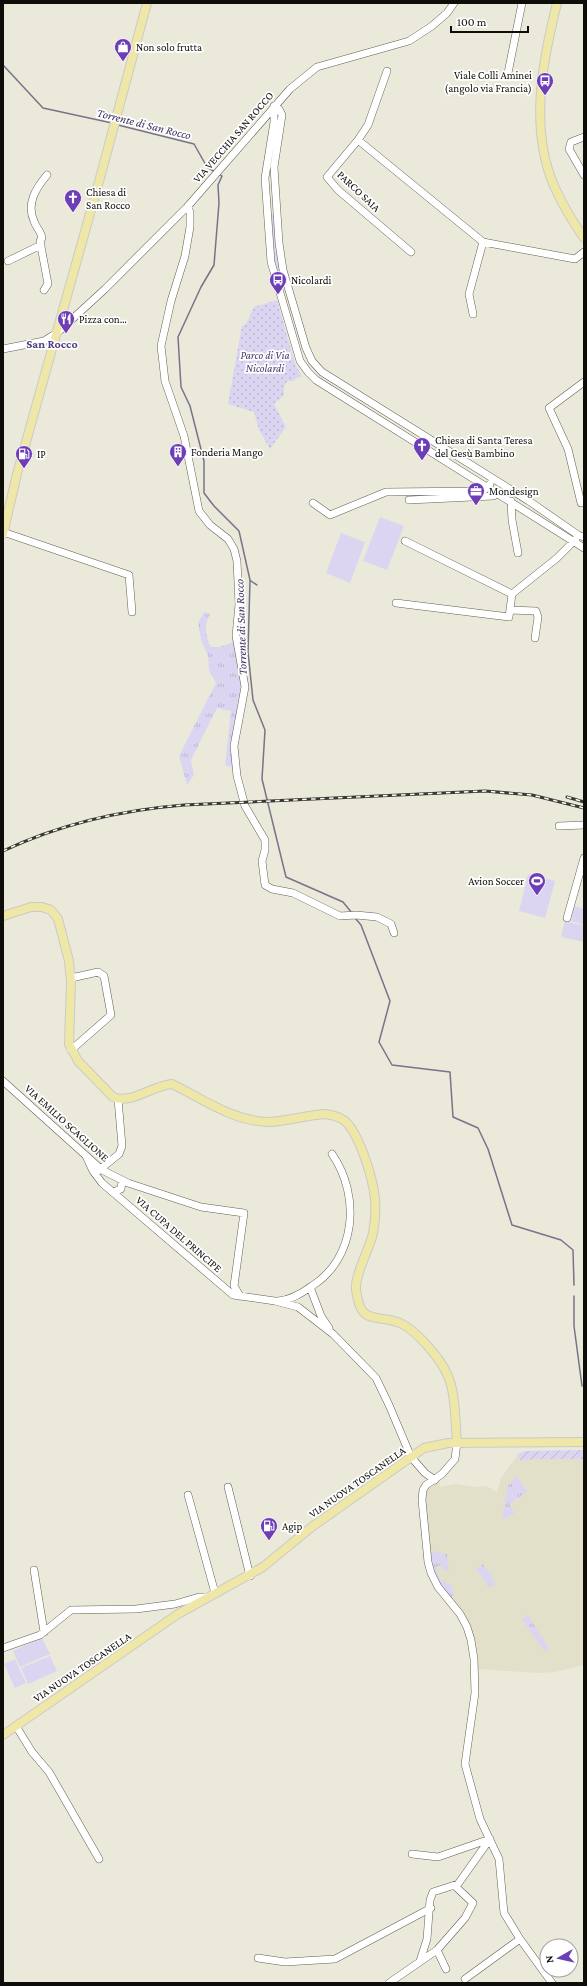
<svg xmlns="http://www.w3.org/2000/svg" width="587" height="1986" font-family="'Crimson Pro',serif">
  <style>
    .built { fill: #e2e0c9 }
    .grass { fill: url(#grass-tufts) }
    .park { fill: url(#park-dots) }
    .garden { fill: url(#garden-furrows) }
    .pitch { fill: #dcd5f2 }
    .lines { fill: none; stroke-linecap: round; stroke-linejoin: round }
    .stream { stroke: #79728a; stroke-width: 1.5 }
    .minor-casing { stroke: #626053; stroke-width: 8 }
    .major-casing { stroke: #cacac9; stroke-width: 10 }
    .minor { stroke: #fff; stroke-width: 7 }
    .major { stroke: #efe7a7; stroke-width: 8 }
    .rail-casing { stroke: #393831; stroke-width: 3 }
    .rail { stroke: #fff; stroke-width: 1.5; stroke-dasharray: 4.5; stroke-linecap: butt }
    .labels { text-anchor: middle; stroke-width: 3.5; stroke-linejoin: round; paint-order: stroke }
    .poi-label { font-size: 11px; fill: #0e0d08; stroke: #fff; text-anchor: start }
    .street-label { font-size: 11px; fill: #0e0d08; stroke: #fff }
    .park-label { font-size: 11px; font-style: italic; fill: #473768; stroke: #fff }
    .water-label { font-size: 12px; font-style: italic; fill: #402f60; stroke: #fff }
    .neighbourhood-label { font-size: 12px; font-weight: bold; fill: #523e7b; stroke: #fff }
  </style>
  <defs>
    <pattern id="grass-tufts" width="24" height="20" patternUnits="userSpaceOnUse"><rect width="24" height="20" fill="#dcd5f2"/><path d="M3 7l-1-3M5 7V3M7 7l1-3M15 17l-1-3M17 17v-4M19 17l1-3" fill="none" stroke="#bcb6ce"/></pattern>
    <pattern id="park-dots" width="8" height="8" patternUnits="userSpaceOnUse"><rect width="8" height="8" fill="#dcd5f2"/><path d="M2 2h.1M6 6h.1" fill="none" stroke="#bcb6ce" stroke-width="1.8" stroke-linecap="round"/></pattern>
    <pattern id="garden-furrows" width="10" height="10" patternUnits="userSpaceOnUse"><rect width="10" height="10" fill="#dcd5f2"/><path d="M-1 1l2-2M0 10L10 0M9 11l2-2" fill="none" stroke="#bcb6ce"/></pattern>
  </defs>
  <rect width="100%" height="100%" fill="#ebe9da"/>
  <path class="built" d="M584,1453V1665L555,1672L537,1673L477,1669L473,1639L440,1586L430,1553L425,1504L428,1489L439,1481L440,1487L456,1484L476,1487L486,1486L497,1492L501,1478L516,1457Z"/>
  <path class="grass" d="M272,215H274L280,274L278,273L273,253L271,216Z
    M204,612L210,614C204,624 205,637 211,647H220L231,643L234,636L242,685L235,769L225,765L231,711L217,708L191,760L194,775L187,785L179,756L216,683L209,670L208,656L201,640L198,623Z
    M517,1475L527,1492L509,1504L515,1513L503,1520L502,1519L508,1486Z
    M434,1550L437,1553L447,1554L449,1570L444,1571L441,1565L436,1567L441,1581L446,1582L447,1584H451L454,1596L452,1597C437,1589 432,1568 430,1553Z
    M477,1557L493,1577L491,1578L496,1584L490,1588L476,1569L483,1564Z
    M527,1614L549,1648L544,1651L521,1618H525Z"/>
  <path class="park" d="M277,300L295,364L302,377H298L293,381H287L284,387V395L274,404L286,427L270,449L259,430L254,412L228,404L242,326L246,324L254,307Z"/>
  <path class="garden" d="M584,1450V1459H534L521,1461L518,1458L517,1454L525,1451Z"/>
  <path class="pitch" d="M380,517L404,526L387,570L363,561Z
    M341,533L365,542L350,583L326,573Z
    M528,874L555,881L545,918L519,911Z
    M574,906L584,909V925L571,921Z
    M565,921L584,926V942L561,937Z
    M42,1638L50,1654L20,1667L13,1651Z
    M50,1656L57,1671L28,1684L21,1668Z
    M15,1659L26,1683L15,1688L4,1664Z"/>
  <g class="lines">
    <path class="stream" d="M3,65L43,108L112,123
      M118,125L194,144L207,167L215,172
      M219,174L222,176L218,185L219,203L214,265L201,287L178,337L181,387L190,406L204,461V493L214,506L239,531L250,580L248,652L253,700L265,730L262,779L286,877L343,902L352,913
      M251,581L257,585
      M355,918L361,925L390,1001L379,1042L392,1065L450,1072L453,1117L478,1128L488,1149L512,1225L561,1240L573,1250L574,1285
      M574,1296V1326L582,1386"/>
    <defs>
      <path id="minor" d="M387,71L368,125L358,140L483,242L575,259L584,252
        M508,73L522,3
        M274,106V122L265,178L271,262L300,361L308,372L316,380L584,548
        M274,106L279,109L282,115L274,167L279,243L283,270L306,348L312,361L322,372L529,501L578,535L584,537
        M584,137L571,142L569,149L584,175
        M358,140L327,177L338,190L411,252
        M188,206L190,213V227L185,256L171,301L161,346L165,381L184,436L199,511L210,525L228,539L234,549L237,561L239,604L236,636L245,687L234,746L237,776L245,806L265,840V850L262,861L265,885L272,889L293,893L340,916L356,915L377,917L391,924L394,933
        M8,261L41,245
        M44,290L48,284L40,241L42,238C41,231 36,228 34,221C26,204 36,188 47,175
        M473,314L469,294L483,242
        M3,349L44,341L57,333L105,289L188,206L290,89L317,67L409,41L432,26L447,13L454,3
        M409,500L493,496L501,493
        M511,501L512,520L518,553
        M313,503L330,515L386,492L483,491L490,484
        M581,503L568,449L549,408L584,382
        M3,532L129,575L132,612
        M405,541L512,594
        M512,594L557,558L576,539
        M396,603L509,617L512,594
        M510,610L536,611L538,617L535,638
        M559,826L584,825
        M567,918L584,858
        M71,978L98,972L104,976L111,1015L71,1050
        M3,1081L102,1170L128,1183L201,1207L244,1213L234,1286L240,1296
        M86,1156L93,1171L102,1183L233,1295L275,1301L298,1307L333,1334L376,1378L389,1405L411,1457L425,1473L435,1480
        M98,1171L119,1154L122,1146L118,1099
        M113,1192L121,1189L122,1181
        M310,1287L321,1316L329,1328
        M278,1301C291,1300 302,1293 312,1286C356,1258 361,1196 332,1154
        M457,1442L455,1459L442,1474L426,1485L423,1490L422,1500L428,1562L431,1573L438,1587L460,1614L467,1627L471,1640L474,1659L475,1693L465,1764L480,1819L499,1859L504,1913L520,1939L552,1983
        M228,1487L250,1576
        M188,1495L215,1593
        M34,1570L44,1632
        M3,1648L40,1635L71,1610L136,1609L175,1604L199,1597H208
        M16,1726L32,1752L49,1772L99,1859
        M412,1854L438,1857L490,1839
        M258,1958L285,1962L335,1959L431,1908
        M420,1961L427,1939L430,1900L433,1892L458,1884L490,1839
        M446,1969L437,1950L465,1918L473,1903L455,1886
        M465,1979L520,1939
        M389,1983L437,1950"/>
      <path id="major" d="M557,3C542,63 529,130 555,188C563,206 573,222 584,238
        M3,534L17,474L100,178L147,3
        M3,916L31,907H42L51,910L58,919L69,961L71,982L69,1044L78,1061L113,1097C131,1105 153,1085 172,1084C203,1099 234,1122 270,1122C288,1121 307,1115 325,1114C332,1115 340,1117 345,1121C360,1135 373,1179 375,1199C376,1210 375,1222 373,1233C370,1248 354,1276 356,1290C361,1327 375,1313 400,1323C416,1330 440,1358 447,1374C456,1392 455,1422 457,1442
        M3,1735L178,1614L263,1567L313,1526L424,1448L448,1443L584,1442"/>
    </defs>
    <use href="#minor" class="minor-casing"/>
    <use href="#major" class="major-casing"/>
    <use href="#minor" class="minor"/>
    <use href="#major" class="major"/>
    <defs>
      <path id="rail" d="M567,797L584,802
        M3,851C60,824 122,810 184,805L485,791L532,795L584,808"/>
    </defs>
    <use href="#rail" class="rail-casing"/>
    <use href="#rail" class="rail"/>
  </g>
  <defs>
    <symbol id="shop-pin" viewBox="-11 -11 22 30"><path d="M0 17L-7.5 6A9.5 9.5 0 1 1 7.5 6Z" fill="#6d3eb6" stroke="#fff"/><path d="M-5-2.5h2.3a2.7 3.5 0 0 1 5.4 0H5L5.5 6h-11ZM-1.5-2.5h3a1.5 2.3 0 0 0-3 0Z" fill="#fff"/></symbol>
    <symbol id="bus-pin" viewBox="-11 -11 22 30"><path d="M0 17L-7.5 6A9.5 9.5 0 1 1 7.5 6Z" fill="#6d3eb6" stroke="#fff"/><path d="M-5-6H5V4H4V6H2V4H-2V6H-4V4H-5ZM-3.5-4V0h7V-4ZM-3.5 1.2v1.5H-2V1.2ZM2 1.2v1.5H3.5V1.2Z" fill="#fff"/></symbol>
    <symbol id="church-pin" viewBox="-11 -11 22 30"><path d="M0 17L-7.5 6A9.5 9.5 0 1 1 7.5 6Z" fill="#6d3eb6" stroke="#fff"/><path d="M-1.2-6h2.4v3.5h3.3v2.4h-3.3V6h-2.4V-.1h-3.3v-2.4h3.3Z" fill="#fff"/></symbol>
    <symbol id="restaurant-pin" viewBox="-11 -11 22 30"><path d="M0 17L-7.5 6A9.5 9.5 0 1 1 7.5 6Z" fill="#6d3eb6" stroke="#fff"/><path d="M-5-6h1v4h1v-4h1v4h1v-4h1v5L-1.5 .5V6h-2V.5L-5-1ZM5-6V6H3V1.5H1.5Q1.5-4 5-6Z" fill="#fff"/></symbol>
    <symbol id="building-pin" viewBox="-11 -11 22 30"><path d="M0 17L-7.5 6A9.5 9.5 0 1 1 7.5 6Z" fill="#6d3eb6" stroke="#fff"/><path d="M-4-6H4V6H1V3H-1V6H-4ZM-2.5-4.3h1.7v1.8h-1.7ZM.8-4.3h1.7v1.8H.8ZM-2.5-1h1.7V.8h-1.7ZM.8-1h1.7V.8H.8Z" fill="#fff"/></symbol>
    <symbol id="fuel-pin" viewBox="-11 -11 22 30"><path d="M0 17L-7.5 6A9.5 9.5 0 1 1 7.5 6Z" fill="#6d3eb6" stroke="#fff"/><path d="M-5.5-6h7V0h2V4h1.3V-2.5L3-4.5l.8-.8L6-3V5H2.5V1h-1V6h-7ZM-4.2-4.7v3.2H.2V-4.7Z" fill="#fff"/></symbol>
    <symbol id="office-pin" viewBox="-11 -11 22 30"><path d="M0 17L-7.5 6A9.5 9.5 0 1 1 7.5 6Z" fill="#6d3eb6" stroke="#fff"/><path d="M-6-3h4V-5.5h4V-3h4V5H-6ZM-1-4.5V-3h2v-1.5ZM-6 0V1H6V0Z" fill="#fff"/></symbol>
    <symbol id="stadium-pin" viewBox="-11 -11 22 30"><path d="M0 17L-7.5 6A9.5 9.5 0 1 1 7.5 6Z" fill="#6d3eb6" stroke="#fff"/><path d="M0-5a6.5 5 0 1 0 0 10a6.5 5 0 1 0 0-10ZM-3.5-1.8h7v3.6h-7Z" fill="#fff"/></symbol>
  </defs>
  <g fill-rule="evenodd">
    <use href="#shop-pin" x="113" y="37" width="20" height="27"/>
    <use href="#bus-pin" x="535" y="71" width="20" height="27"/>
    <use href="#church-pin" x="63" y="188" width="20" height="27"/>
    <use href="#bus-pin" x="268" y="270" width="20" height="27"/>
    <use href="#restaurant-pin" x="56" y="309" width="20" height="27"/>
    <use href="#church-pin" x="412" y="436" width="20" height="27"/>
    <use href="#building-pin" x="168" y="442" width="20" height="27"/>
    <use href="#fuel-pin" x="14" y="444" width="20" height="27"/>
    <use href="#office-pin" x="466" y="481" width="20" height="27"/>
    <use href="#stadium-pin" x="527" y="871" width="20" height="27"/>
    <use href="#fuel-pin" x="259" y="1516" width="20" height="27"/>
  </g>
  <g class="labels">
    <g class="poi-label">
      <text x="136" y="51">Non solo frutta</text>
      <text x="532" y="79" text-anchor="end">Viale Colli Aminei<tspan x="532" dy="13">(angolo via Francia)</tspan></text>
      <text x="86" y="196">Chiesa di<tspan x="86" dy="13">San Rocco</tspan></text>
      <text x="291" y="284">Nicolardi</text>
      <text x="79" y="323">Pizza con…</text>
      <text x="435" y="444">Chiesa di Santa Teresa<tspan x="435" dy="13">del Gesù Bambino</tspan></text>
      <text x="191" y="456">Fonderia Mango</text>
      <text x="37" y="458">IP</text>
      <text x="489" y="495">Mondesign</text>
      <text x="524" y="885" text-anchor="end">Avion Soccer</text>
      <text x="282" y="1530">Agip</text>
    </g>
    <g class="street-label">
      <text transform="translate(233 137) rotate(-49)" y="4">VIA VECCHIA SAN ROCCO</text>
      <text transform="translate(359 191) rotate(43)" y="4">PARCO SAIA</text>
      <text transform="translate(67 1123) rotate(42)" y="4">VIA EMILIO SCAGLIONE</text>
      <text transform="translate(179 1234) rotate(41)" y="4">VIA CUPA DEL PRINCIPE</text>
      <text transform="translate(357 1482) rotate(-35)" y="4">VIA NUOVA TOSCANELLA</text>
      <text transform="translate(82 1667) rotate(-34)" y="4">VIA NUOVA TOSCANELLA</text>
    </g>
    <g class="park-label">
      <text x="265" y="359">Parco di Via<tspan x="265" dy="13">Nicolardi</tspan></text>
    </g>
    <g class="water-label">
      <text transform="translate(144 124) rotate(14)" y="4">Torrente di San Rocco</text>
      <text transform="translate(241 627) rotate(-92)" y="4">Torrente di San Rocco</text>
    </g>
    <g class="neighbourhood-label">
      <text x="52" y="348">San Rocco</text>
    </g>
  </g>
  <rect width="587" height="1986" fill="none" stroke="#0e0d08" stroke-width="8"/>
  <g transform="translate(559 1958) rotate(262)"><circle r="19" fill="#ffffff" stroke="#9f9e9c"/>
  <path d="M0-3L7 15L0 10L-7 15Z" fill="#6d3eb6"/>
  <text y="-6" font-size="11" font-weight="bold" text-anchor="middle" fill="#0e0d08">N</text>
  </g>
  <path d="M451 26v6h77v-6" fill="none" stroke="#0e0d08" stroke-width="2"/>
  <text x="457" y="26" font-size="12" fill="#0e0d08" stroke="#ffffff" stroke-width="3" paint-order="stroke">100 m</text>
</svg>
